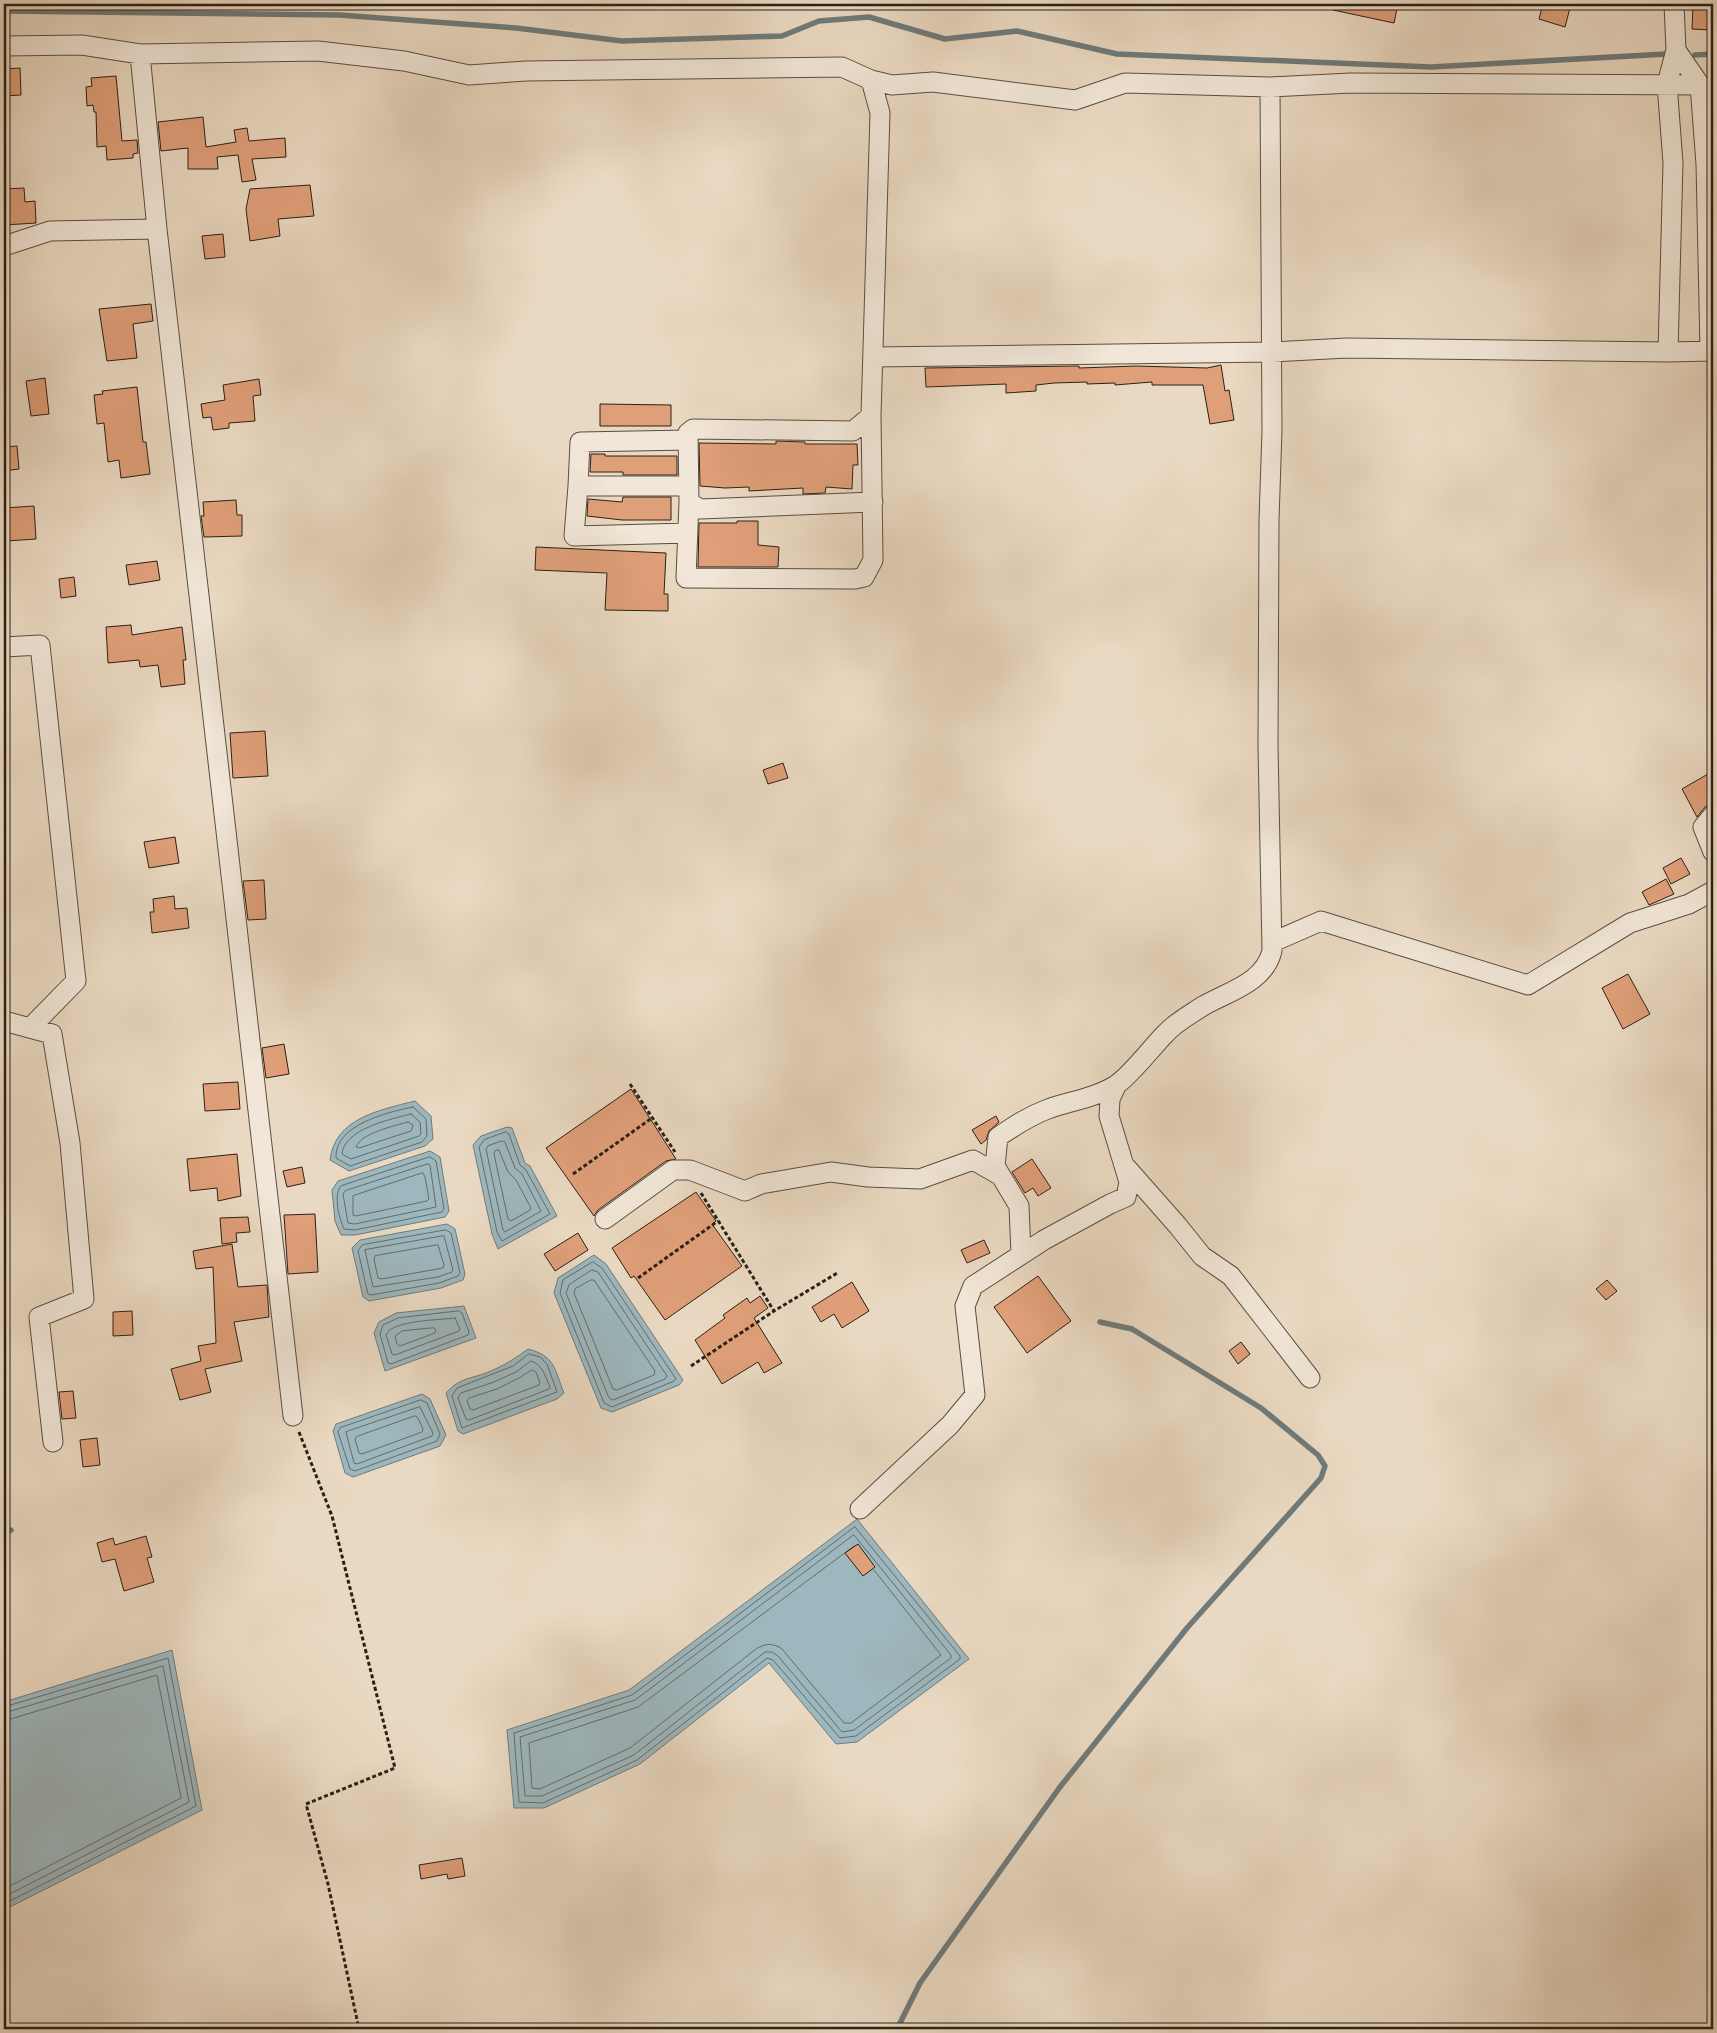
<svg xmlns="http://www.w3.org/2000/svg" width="1717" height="2033" font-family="Alegreya,serif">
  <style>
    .water { fill: #9db7be; stroke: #6f7b7b }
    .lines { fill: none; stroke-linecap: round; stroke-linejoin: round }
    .shore { stroke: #646c6a; stroke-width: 1 }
    .stream { stroke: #6f7b7b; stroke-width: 5.5 }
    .building { fill: #df9f79; stroke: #2b2017 }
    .street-casing { stroke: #5b4e42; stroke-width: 21 }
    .path { stroke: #2b2017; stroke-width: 3; stroke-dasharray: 4 2.5; stroke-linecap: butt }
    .street { stroke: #f1e6d7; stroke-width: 19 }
  </style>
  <rect width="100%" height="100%" fill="#ead9c2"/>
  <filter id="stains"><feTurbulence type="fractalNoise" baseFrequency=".004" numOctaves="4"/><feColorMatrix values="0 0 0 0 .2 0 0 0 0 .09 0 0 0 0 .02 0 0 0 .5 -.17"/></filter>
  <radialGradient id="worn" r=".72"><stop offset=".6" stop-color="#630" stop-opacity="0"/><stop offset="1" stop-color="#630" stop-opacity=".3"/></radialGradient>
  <path class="water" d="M415,1101L431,1116L433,1139L425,1146L349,1171L330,1160C335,1118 380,1110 415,1101Z
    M507,1127L512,1128L525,1163L530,1166L557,1216L498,1249L492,1234L473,1145L481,1136Z
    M430,1151L440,1157L449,1211L445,1217L355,1235H341L335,1221L332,1190L338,1181Z
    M447,1224L455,1229L465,1274L463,1280L441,1288L369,1301L363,1297L352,1248L360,1240Z
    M594,1255L606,1264L683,1380L679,1385L612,1412L601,1408L554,1293L558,1278Z
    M464,1306L476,1338L385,1371L374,1333L379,1322L396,1313Z
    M528,1349C555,1356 554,1368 564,1393L557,1399L463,1434L458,1431L446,1393C460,1377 472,1379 491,1371C505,1365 516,1358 528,1349Z
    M422,1394L430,1399L446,1435L440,1446L353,1477L345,1473L333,1431L336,1424Z
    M857,1519L969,1659L857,1742L836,1744L769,1663L640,1764L544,1808H514L507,1730L629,1690Z
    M172,1650L202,1810L4,1910V1702Z"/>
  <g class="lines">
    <path class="shore" d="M413,1107L426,1119L427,1136L422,1142L350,1166L336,1158C334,1125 388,1112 413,1107Z
      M411,1114L420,1122L421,1134L419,1136L351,1159L342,1154C344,1129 391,1119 411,1114Z
      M408,1122L413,1125L411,1131L359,1148L356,1147C361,1133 394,1126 408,1122Z
      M506,1132L509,1134L520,1165L526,1170L550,1214L502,1241L497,1232L479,1147L484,1140Z
      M502,1141L505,1142L515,1168L522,1174L541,1211L505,1232L503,1230L486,1149L488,1146Z
      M499,1150L508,1172L516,1180L531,1208L530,1210L511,1221L508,1219L494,1154L495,1151Z
      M430,1157L436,1161L444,1209L442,1212L355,1230L344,1229C339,1217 333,1196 341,1186Z
      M428,1164L430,1165L436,1207L355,1224L348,1223L343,1194L345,1191Z
      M423,1173L425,1177L429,1199L427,1201L356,1216L353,1215V1196Z
      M446,1230L451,1233L460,1273L458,1276L439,1283L371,1295L368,1294L358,1251L362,1245Z
      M444,1236L453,1270L452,1272L438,1277L373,1287L365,1250Z
      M438,1245L444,1265L443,1268L381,1279L378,1278L374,1259L375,1256Z
      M593,1262L602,1268L676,1379L674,1381L612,1407L604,1403L560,1293L563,1280Z
      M592,1270L598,1272L667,1376L665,1379L613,1400L609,1398L566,1293L569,1285Z
      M591,1280H594L655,1371L654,1375L617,1390L613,1389L574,1293L575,1289Z
      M459,1311L462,1313L469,1332L468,1335L391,1364L388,1363L380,1334L383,1325L398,1318Z
      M455,1318L460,1329L459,1331L395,1355L392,1354L386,1335C391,1320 441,1320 455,1318Z
      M434,1328L436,1330L435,1333L400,1346L397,1344L395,1336L402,1331Z
      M529,1354L540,1357L547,1364L557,1392L462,1428L452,1396L457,1388L513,1366Z
      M531,1361C543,1365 545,1376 550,1387L549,1389L469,1420L466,1419L458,1398L461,1393L494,1382L516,1372Z
      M532,1370L536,1372L540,1383L539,1385L473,1410L470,1409L467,1401L469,1398L497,1389L519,1378Z
      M421,1400L427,1403L440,1434L437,1441L355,1471L350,1469L338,1432L340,1428Z
      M420,1407L433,1433L432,1436L357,1464L354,1463L346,1432Z
      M415,1416L418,1418L423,1429L422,1432L362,1454L359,1453L355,1439L356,1437Z
      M855,1527L960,1656V1659L856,1736L840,1738L773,1660L767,1658L637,1760L543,1803L519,1802L514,1733L632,1695Z
      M854,1535L951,1655V1658L854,1730L842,1732L778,1656L772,1652H765L634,1755L542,1796H525L520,1737L635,1700Z
      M854,1546L638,1707L529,1743L532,1788L540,1789L630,1748L756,1649C765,1643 774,1643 782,1649L844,1723H851L941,1655L874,1570
      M4,1707L168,1658L196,1806L4,1904
      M4,1713L163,1666L189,1802L4,1897
      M4,1721L157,1675L181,1798L4,1889"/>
    <path class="stream" d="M4,11L339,15L516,28L622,41L782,36L819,21L869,17L945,39L1017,31L1117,54L1431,67L1667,54
      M1695,55L1713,54
      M4,1532L11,1530
      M897,2029L920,1983L1060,1787L1187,1628L1321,1478L1325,1466L1318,1455L1261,1408L1132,1329L1100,1322"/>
  </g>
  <path class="building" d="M1334,4H1398L1394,23L1333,10Z
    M1543,4H1571L1565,27L1539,19Z
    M1693,4H1713V27H1711V30L1692,29Z
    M20,68L21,95L4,96V69Z
    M116,76L122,141L137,140L138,153L133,154V158L107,160L106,146L97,147L96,112H94L93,105L87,106L86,87L92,86L91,78Z
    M203,117L206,147L236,142L234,130L247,128L249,141L285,138L286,157L252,159L256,180L242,182L238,155L217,157L218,169H188V148L161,151L158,122Z
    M310,185L314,216L278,219L280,236L250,241L246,209L250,189Z
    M24,188L25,202L35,201L36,223L4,225V189Z
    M223,234L225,257L205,259L202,236Z
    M151,304L153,321L133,324L137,358L107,361L99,309Z
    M1221,365L1225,391L1229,390L1234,420L1210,424L1203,385H1152V382L1115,385V383L1087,384V382L1054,383L1036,385V391L1006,393V384L926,387L925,368L1079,366V368L1136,366L1207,368Z
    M45,378L49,414L31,416L26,381Z
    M259,379L261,395L253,396L255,421L229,423V428L213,430L211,417L203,418L201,404L225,400L223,385Z
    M137,387L143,442H146L150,474L121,478L119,460L108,462L104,423L97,424L94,395L103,394L102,391Z
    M600,404L671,405V426H600Z
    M776,441L805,442V444H857L858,465H853L852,489L826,487L825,493L803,494V488L749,491V487L725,488L700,486L699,443L776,444Z
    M17,446L19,469L4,471V447Z
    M591,454H605V456H677V475H623V472H590Z
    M623,497H671V520H622L587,516L588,499L622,502Z
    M236,500L237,515H242V536L204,537L201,516H204L203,502Z
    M34,506L36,539L6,541L4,508Z
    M737,521H758V545L779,547L778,567H698L699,523H737Z
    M536,547L666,553L664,594H668V611L605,610L607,573L535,570Z
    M157,561L160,580L129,585L126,565Z
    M74,577L76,596L61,598L59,579Z
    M131,625L132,635L182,627L186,660H183L185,684L161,687L158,665L140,667L139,660L108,663L106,627Z
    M265,731L268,776L233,778L230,733Z
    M783,763L788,778L768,784L763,770Z
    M1708,774L1713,784V804L1705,807L1697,817L1682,789Z
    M175,837L179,863L149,868L144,842Z
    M1681,858L1690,874L1671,884L1663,868Z
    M1666,879L1674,894L1649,905L1642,892Z
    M264,880L266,919L248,920L243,881Z
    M174,896L175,909L187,908L189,928L152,933L150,912H154L153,899Z
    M1628,974L1650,1014L1623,1029L1602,988Z
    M284,1044L289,1074L266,1078L262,1048Z
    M238,1082L240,1109L205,1111L203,1084Z
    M631,1089L676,1159L666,1161L598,1210L594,1216L546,1148Z
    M996,1116L999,1122L989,1131L986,1140L981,1144L972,1130Z
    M237,1154L241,1196L218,1201L217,1188L190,1191L187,1159Z
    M1032,1159L1051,1188L1038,1196L1033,1188L1025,1193L1012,1172Z
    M302,1167L305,1183L287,1187L283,1171Z
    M696,1192L716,1221L712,1224L742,1266L665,1320L634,1276L631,1278L612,1248Z
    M315,1214L318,1272L288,1274L284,1215Z
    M248,1217L250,1232L236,1233L237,1242L222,1244L220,1218Z
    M578,1233L588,1250L555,1271L544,1254Z
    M984,1240L990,1253L967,1263L961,1250Z
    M232,1244L238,1287L267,1285L269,1317L234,1322L242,1361L205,1369L211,1392L180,1400L171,1369L201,1361L198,1346L216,1343L213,1267L196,1269L193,1251Z
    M1038,1276L1071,1321L1027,1353L994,1307Z
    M1607,1280L1617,1291L1606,1300L1596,1289Z
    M852,1282L869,1311L842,1328L834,1314L821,1322L812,1307Z
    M760,1296L768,1308L754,1318L782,1363L764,1373L758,1362L722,1384L695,1340L725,1318L723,1315L747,1298L750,1303Z
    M132,1311L133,1335L113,1336V1312Z
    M1241,1342L1250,1354L1238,1364L1229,1351Z
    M73,1391L76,1418L62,1419L59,1392Z
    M97,1438L100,1465L83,1467L80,1440Z
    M146,1536L152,1557L147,1558L154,1582L124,1591L115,1559L102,1562L97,1543L113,1538L115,1545Z
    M858,1544L875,1567L863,1576L845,1553Z
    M462,1858L465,1876L448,1879L447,1874L421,1879L419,1865Z"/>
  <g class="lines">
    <defs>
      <path id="street" d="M4,46L82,45L140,54L318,51L404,61L469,75L526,71L842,67L871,80L892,85L933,82L1075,100L1125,83L1270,87L1351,83L1700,85
        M1676,50L1700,85L1706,164L1710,351
        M140,54L157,229L293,1416
        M871,80L880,113L871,416L853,431L693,429L688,433L689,502L700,509L873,502
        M4,246L50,231L157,229
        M1668,352L1673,163L1667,84L1676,50L1674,4
        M873,357L1272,352L1347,348L1668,352L1713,351
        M578,486H688
        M689,502L686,578L855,579L864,577L873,560L871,416
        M688,533L574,536L578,486L580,442L688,440
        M4,647L40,645L76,981L30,1028
        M1713,815L1703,827L1713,852
        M1273,942L1321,921L1528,985L1630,923L1689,904L1713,891
        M4,1021L52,1034L70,1143L84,1299L39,1317L53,1442
        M1126,1167L1178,1226L1202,1256L1231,1276L1310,1378
        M605,1219L673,1170H690L745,1191L761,1184L831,1172L868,1177L920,1179L973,1160L1001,1176
        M1021,1254L1019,1206L995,1166L998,1137C1014,1126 1029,1116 1048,1109C1070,1101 1095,1098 1116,1085C1131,1075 1152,1047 1166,1033C1176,1022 1191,1014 1203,1006C1229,991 1264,983 1272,951L1268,745L1269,520L1272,431L1270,87
        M860,1509L950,1425L975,1395L965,1306L973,1286L1044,1240L1110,1204L1126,1197L1129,1182L1109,1116L1110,1099L1117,1084"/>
    </defs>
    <use href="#street" class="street-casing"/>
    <path class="path" d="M630,1084L675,1152
      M573,1174L652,1118
      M701,1193L774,1311L839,1272
      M638,1278L718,1221
      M691,1366L774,1311
      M299,1432L332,1516L395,1768L306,1804L328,1884L359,2029"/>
    <use href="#street" class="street"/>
  </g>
  <rect width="1717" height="2033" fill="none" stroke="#ead9c2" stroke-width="20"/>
  <rect x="5" y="5" width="1707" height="2023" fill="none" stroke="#2b2017" stroke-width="2.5"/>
  <rect x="10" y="10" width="1697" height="2013" fill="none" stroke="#2b2017"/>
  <rect width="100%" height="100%" filter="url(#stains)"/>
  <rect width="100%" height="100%" fill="url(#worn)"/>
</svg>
